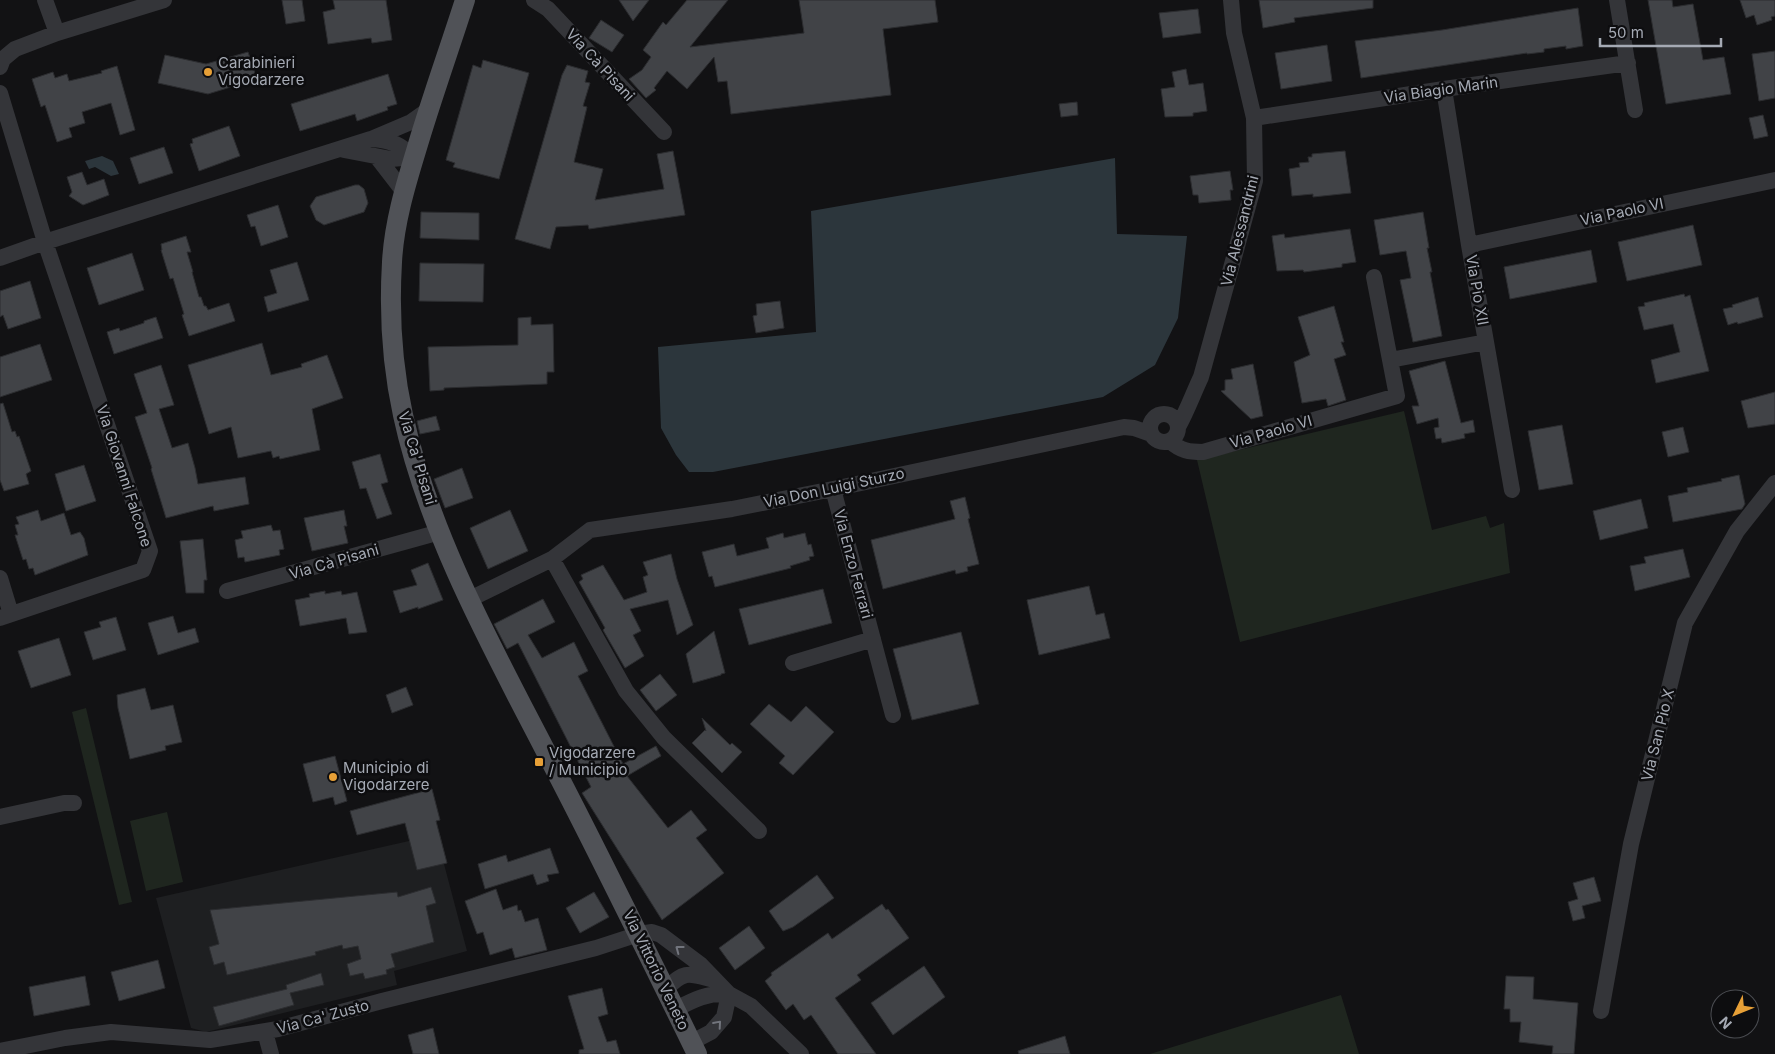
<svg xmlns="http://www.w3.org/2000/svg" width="1775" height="1054" font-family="Inter,sans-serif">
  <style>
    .built { fill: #1e1f21 }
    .green { fill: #1f261f }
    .water { fill: #2c363c }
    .building { fill: #414347; stroke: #2c2d30 }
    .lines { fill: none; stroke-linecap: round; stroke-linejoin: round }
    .minor { stroke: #343539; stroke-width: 16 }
    .major { stroke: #505257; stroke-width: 20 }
    .oneway { stroke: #72757d }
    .poi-dot { fill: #e7a037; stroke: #0d0d0f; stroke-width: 2 }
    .labels { text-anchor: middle; stroke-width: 5; stroke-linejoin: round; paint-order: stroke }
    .poi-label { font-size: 15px; fill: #a5aab4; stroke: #0d0d0f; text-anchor: start }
    .street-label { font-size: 15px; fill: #a5aab4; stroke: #0d0d0f }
  </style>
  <rect width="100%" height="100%" fill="#121214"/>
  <path class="built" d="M440,834L447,863L444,864L467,951L394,971L397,985L206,1032L191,1028L156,898Z"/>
  <path class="green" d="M1404,411L1432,530L1486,516L1490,528L1504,523L1510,573L1240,642L1197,460Z
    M86,708L132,902L119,905L72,712Z
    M167,812L183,882L146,891L130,821Z
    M1341,995L1359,1054H1150Z"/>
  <path class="water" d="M102,156L113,161L119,174L111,176L95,167L89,169L85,161Z
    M1115,158L1117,234L1187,236L1178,318L1155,365L1103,397L713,472H689L676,455L661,428L658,347L816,332L811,211Z"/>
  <path class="building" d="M282,0H302L305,21L286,24Z
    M333,0H386L392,40L372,43L371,38L328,44L323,12L335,9Z
    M619,0H649L633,21Z
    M687,0H728L690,47L804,33L799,0H935L938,22L883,29L891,95L731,114L727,81L718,82L714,57L687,89L667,71L654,88L656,90L646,98L629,79L642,70L651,57L643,50L663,22L666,25Z
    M1259,0H1373V8L1294,18L1295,22L1263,28Z
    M1648,0H1672L1673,7L1693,4L1703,60L1724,57L1731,94L1666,104Z
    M1740,0H1775V16L1771,17L1772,20L1757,25L1754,15L1746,18Z
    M1578,8L1583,46L1566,49V46L1544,49V52L1527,54V53L1361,78L1355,41L1442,30Z
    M1198,9L1201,33L1163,38L1159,13Z
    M601,20L624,35L612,52L589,38Z
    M1327,45L1332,81L1281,89L1275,53Z
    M1775,51V98L1759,101L1752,54Z
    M248,52L257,79L208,94L158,83L165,55L206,64Z
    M483,60L529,73L499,179L453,167L455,163L446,160L473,65L481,68Z
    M567,65L588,71L585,82L590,83L583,106L587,107L574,162L603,169L595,200L664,189L657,154L673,151L685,215L589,229L588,225L556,227L550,249L515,239L562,75Z
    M117,66L135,130L120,135L111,103L82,112L85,123L69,128L72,137L57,142L45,105L41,107L32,79L53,72L55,78L67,74L69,81L102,73L101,71Z
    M1186,69L1189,85L1203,83L1207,111L1193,113V116L1165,117L1161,89L1175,87L1172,72Z
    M388,74L397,104L387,107L388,110L357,121L355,114L300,131L291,104Z
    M1077,102L1078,115L1061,117L1059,104Z
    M1763,115L1768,136L1754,139L1749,118Z
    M229,126L240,156L199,171L190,144L193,143L192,139Z
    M164,147L173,173L139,184L130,158Z
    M1345,151L1351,193L1313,197V194L1292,196L1289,169L1300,167L1299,163L1309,162L1308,157H1312V154Z
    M1230,171L1233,190H1230L1231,200L1199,203L1198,195H1193L1190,176Z
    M82,172L87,185L104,179L109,195L83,205L69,196L72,192L67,177Z
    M355,185H359L364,189L368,203L364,212L324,225L316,220L310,206L316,197Z
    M278,205L288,237L261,246L255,226L251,227L247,215Z
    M421,212L479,213V240L420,238Z
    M1423,212L1429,248H1427L1432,272H1430L1442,336L1413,342L1400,280L1411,278L1406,251L1380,255L1374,220Z
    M1693,225L1702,265L1627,281L1618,242Z
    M1350,229L1356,262L1342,264V267L1304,272L1303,270L1277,271L1272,236L1284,234L1285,238Z
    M186,236L191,252H187L193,272H192L199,297H201L204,306H206L208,310L229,303L235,321L189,336L182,315L184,314L173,278L170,279L161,250H162L161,244Z
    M1591,250L1597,282L1510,299L1504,267Z
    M132,253L144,290L99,305L87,268Z
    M297,262L309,300L268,312L264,297L277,293L270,270Z
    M420,263L484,264L483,302L419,301Z
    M30,281L41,318L8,329L3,315L0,317V291Z
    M1684,294L1685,297L1690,295L1709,371L1656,383L1651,360L1680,352L1673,324L1644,330L1638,307L1645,306L1644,303Z
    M1758,297L1763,317L1738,324L1737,322L1728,325L1723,309L1733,307L1732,305Z
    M780,301L784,328L756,333L753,316L757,315L756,304Z
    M1334,306L1344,342H1341L1346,355L1334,359L1346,400L1328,406L1326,399L1302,403L1294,362L1310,355L1298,317Z
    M156,317L163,338L114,354L107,332L119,328L120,331L144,323V321Z
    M531,317V325L553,324L554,372H547V384L444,388V390L430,391L428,347L518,345V318Z
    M262,343L271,375L302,367L301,364L327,355L343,398L312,409L320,450L280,459L279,456L273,458L271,451L238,458L231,427L209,434L188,365Z
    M40,344L52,380L0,397V357Z
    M1445,361L1461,423L1473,420L1475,432L1464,434L1465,438L1442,443L1441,438L1436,439L1434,428L1439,427L1438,418L1417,424L1412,406H1419L1409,371Z
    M1253,364L1263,416L1251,419L1221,391L1225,390V380L1233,379L1231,369Z
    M161,365L174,405L159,409L172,448L188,443L195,468L198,484L245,477L249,504L214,511L213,506L166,518L151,469L152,468L135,417L147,413L134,374Z
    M1775,392V424L1748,428L1741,401Z
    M3,403L12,432L15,431L17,437L19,436L31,471L26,474L29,484L4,491L0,480V404Z
    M436,416L440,430L420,434L417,421Z
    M1562,425L1573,484L1539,490L1528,431Z
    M1683,427L1689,452L1668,457L1662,432Z
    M380,454L388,482L381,484L392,514L377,519L366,488L360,489L352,462Z
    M84,465L96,501L66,511L55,474Z
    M462,468L473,498L445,508L434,479Z
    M1739,475L1745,504L1742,509L1673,522L1668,496L1688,492L1687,488L1722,481L1721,479Z
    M965,497L970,518L968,519L979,564L967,567L968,571L956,574L955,570L883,589L871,540L955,519L950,501Z
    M1641,499L1648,528L1600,540L1593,511Z
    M38,510L41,521L64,513L71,535L80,532L84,538L88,555L35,575L33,568L29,569L26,559L23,560L15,535H18L15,525L19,524L16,517Z
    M344,510L347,526H344L348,543L312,551L304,518Z
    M510,510L528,551L488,569L470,528Z
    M271,525L273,531L280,530L284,549L279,550L280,555L245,562L244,557L238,558L235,540L243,538L241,531Z
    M783,533L784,538L805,533L808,545L811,544L814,556L809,557L810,560L790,566L791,568L715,587L712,576L709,577L702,552L734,544L737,556L769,548L766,538Z
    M203,539L207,580H204V593H186L180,541Z
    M1683,549L1690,577L1635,591L1630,566L1646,563L1644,557Z
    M671,554L677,579L693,625L677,635L668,600L630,609L641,631L633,635L644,656L625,668L603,630L605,628L579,582L583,579L581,575L603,565L624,600L647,592L643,577L648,575L643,562Z
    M428,563L443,600L418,609V607L400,613L393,591L417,585L411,570Z
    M1089,586L1096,615L1104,613L1110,638L1039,655L1027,600Z
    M823,589L832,623L749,645L739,609Z
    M325,591V594L341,591L342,595L357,592L367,632L349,634L346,618L300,626L295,600L310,597L309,594Z
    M543,599L555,622L528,635L542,658L574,642L588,671L578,676L623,764L656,746L661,756L627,776L668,828L691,810L707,830L696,838L724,873L662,920L582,793L591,787L518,643L507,649L494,624Z
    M173,616L178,633L195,628L199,642L158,655L148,623Z
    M116,617L126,650L93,660L84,632L101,627L99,622Z
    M714,631L725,673L721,674V675L693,683L686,654Z
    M961,632L979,704L912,720L893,649Z
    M59,638L71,675L31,688L18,651Z
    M660,674L677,695L656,711L640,690Z
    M406,687L413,705L392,713L386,695Z
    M145,688L151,710L173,705L182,742L165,746L166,750L130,759L118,708L117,695Z
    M769,704L791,722L806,706L834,732L793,775L779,763L785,756L750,724Z
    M702,718L730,745L732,743L742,752L722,773L692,743L705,730L706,731Z
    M335,756L347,801L335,805L333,797L313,802L303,764Z
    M432,789L440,820L436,821L447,863L417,870L405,823L357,835L350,811Z
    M550,848L559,873L547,875L549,881L537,885L533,874L485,889L478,864L506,855L508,862Z
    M817,875L834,898L793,927L783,931L769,911Z
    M1594,877L1601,901L1582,906L1585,918L1573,921L1568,902L1578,899L1573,883Z
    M431,887L436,903L426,906L434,942L391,954L395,967L386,970L387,974L365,979L363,973L350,976L347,964L361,959L358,946L343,949L342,945L315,952L316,955L227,975L224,962L214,965L209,947L219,944L210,910L397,892L398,897Z
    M496,889L503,910L517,905L518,911L521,910L525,922L538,918L547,950L515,958L512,948L490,955L483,932L477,934L465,901Z
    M594,892L609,917L580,933L566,908Z
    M882,904L886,910L888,909L909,938L857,975L861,980L835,998L876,1054H838L811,1015L804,1020L793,1004L786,1010L765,981L772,975L771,973L828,933L832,939Z
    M749,926L765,948L735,970L719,948Z
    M158,960L165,988L119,1001L111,972Z
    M924,966L945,997L893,1035L871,1003Z
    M321,973L324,985L290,993L294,1005L219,1026L213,1007L287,989L286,985Z
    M85,976L90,1005L34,1016L29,987Z
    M1506,976L1534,977L1533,999L1578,1003L1574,1054H1552L1553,1046L1519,1042L1521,1022H1510V1009H1504Z
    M602,988L608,1014L598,1017L607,1042L616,1040L620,1054H579V1050L584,1049L568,996Z
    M433,1028L439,1054H413L408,1035Z
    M1065,1036L1070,1054H1019L1018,1051Z"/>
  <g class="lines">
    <path class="minor" d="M45,0L57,33
      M534,0L548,9L664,132
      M1617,0L1635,110
      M0,67L3,59L15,49L57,33L164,0
      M1444,89L1469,245L1512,490
      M0,93L45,242L150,551L143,570L0,618
      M1254,118L1444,89L1628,63
      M373,139C393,141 399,144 414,157
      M344,150L391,159L414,157
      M377,157L404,192
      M1469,245L1775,180
      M0,258L45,242L371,139L411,122L428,110
      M1390,360L1486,342
      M1150 428a14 14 0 1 1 28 0a14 14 0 1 1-28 0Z
      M1178,427C1187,411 1193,394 1201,377L1255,181L1254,118L1234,33L1231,0
      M1170,441C1181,451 1189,452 1203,452L1397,396L1374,277
      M833,489L893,715
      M552,559L626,691L664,738L759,831
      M0,578L11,614
      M227,591L440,532
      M470,599L552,559L590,530L732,509L833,489L1124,427L1134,428L1151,434
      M793,663L873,639
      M0,817L64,803H74
      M666,989C685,969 690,974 714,980
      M676,1009C693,1000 709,992 729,994
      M1601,1011L1631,844L1685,623L1737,531L1775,483
      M265,1032L271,1054
      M692,1042L711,1032L724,1017L729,994
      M0,1051L65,1038L111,1032L210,1040L278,1029L382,1001L596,948L639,934L652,932L661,935L701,965L729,994L751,1006L801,1054"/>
    <path class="major" d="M465,0C449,50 431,100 416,151C405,187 394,224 392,262C389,313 392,365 403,415C430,541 502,665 560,779C607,870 652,962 697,1054"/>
  </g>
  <defs><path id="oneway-chevron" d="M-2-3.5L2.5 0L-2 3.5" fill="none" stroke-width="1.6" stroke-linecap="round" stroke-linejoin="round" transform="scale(1.25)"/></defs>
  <g class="oneway">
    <use href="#oneway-chevron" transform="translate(679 949) rotate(-143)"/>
    <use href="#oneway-chevron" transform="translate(718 1024) rotate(-49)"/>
  </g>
  <g class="poi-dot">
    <circle cx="208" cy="72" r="5"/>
    <rect x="534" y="757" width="10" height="10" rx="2.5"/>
    <circle cx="333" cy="777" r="5"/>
  </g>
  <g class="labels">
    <g class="poi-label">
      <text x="218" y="68">Carabinieri<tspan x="218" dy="17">Vigodarzere</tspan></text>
      <text x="549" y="758">Vigodarzere<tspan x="549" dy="17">/ Municipio</tspan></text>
      <text x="343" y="773">Municipio di<tspan x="343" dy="17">Vigodarzere</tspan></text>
    </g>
    <g class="street-label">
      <text transform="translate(600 65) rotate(47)" y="5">Via Cà Pisani</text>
      <text transform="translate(1441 90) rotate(-8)" y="5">Via Biagio Marin</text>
      <text transform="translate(1622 212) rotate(-12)" y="5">Via Paolo VI</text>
      <text transform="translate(1240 231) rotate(-76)" y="5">Via Alessandrini</text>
      <text transform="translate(1477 290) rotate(80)" y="5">Via Pio XII</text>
      <text transform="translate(1271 432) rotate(-16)" y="5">Via Paolo VI</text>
      <text transform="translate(417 458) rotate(73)" y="5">Via Ca' Pisani</text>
      <text transform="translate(124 476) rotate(72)" y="5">Via Giovanni Falcone</text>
      <text transform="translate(834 488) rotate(-12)" y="5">Via Don Luigi Sturzo</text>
      <text transform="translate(334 562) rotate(-16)" y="5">Via Cà Pisani</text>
      <text transform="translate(853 564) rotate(75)" y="5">Via Enzo Ferrari</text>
      <text transform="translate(1658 735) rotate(-76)" y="5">Via San Pio X</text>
      <text transform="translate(656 970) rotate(64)" y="5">Via Vittorio Veneto</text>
      <text transform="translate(323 1017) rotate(-15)" y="5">Via Ca' Zusto</text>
    </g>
  </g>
  <g transform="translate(1735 1014) rotate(227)"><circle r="24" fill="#0d0d0f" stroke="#4a4c51"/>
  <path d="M0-4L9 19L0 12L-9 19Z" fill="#e7a037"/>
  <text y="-8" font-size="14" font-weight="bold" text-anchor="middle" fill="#a5aab4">N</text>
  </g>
  <path d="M1600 38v8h121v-8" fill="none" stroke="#a5aab4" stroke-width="2.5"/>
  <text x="1608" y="38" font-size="15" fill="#a5aab4" stroke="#0d0d0f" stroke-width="4" paint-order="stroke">50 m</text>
</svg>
